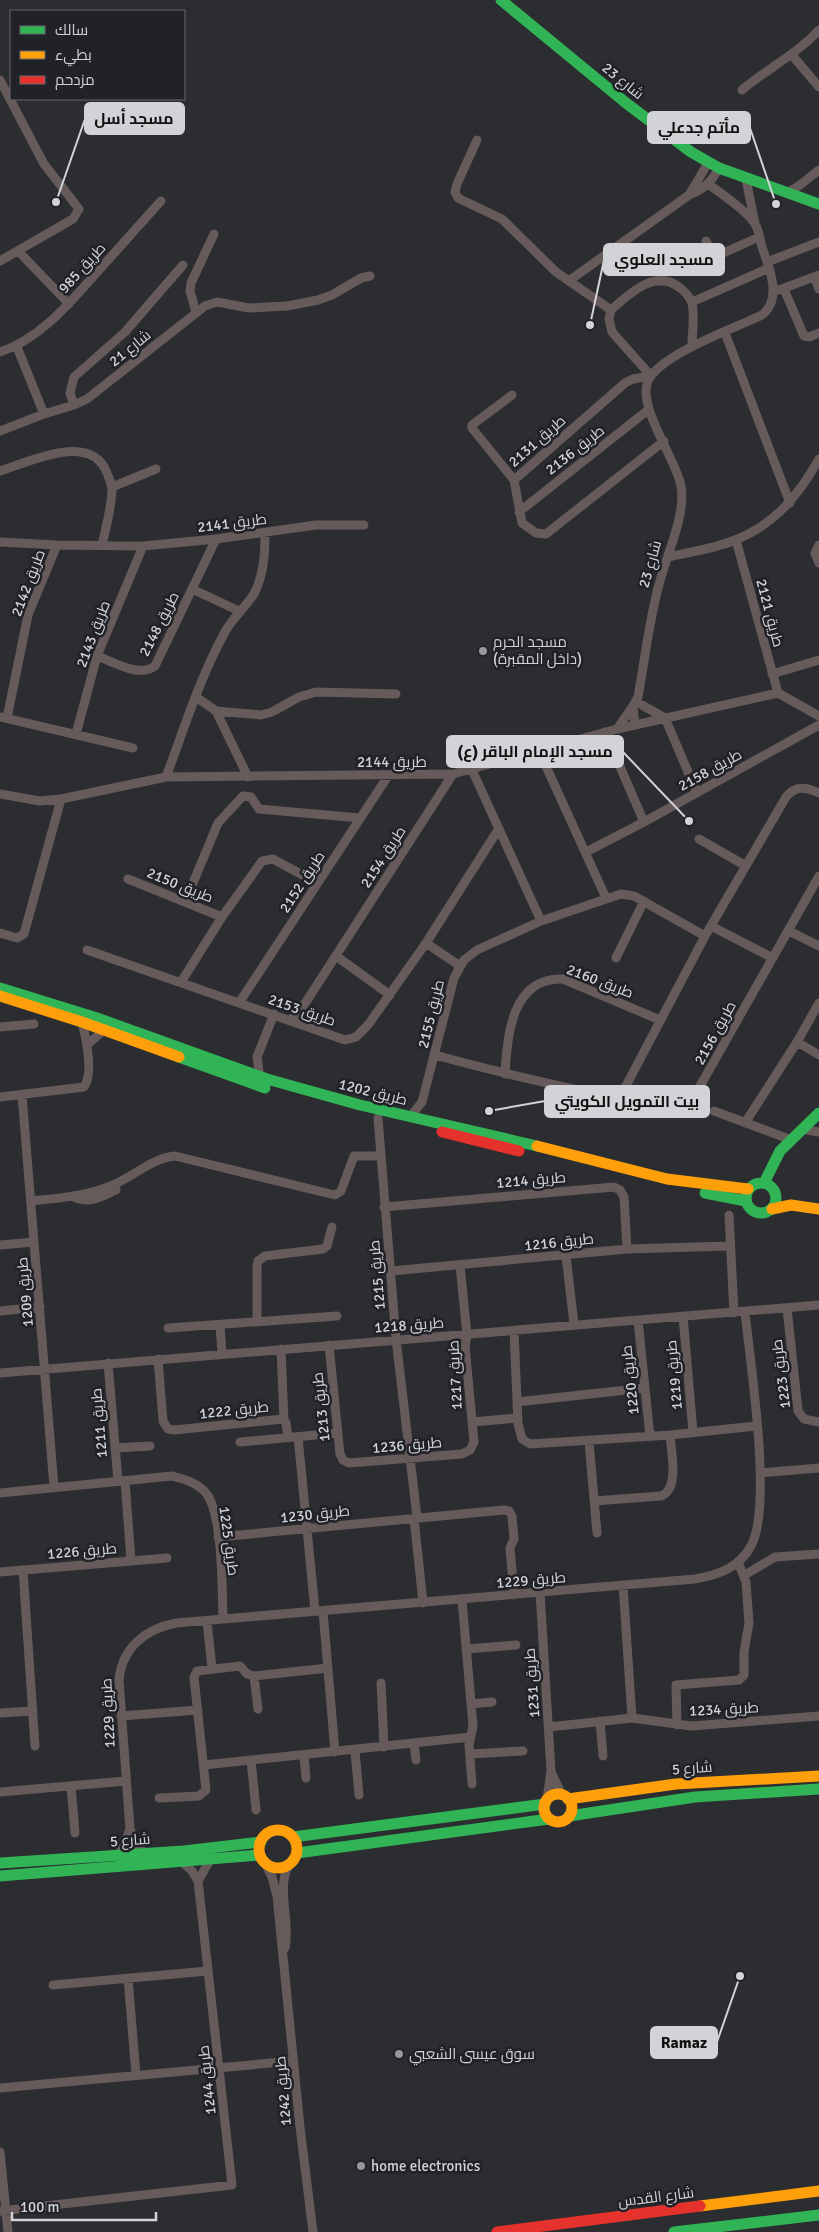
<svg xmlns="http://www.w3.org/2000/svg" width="819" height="2232" font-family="Signika,Cairo,sans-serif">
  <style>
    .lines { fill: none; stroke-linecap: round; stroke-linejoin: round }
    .street { stroke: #665b5a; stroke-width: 9 }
    .fast { stroke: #30b455; stroke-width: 11 }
    .slow { stroke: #ff9f0a; stroke-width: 11 }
    .jam { stroke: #e5322d; stroke-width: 11 }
    .poi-dot { fill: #98999c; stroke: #202228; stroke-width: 2 }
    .labels { text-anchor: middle; stroke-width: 5; stroke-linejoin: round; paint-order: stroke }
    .street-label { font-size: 15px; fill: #d2d3d6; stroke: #202228 }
    .poi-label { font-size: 15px; fill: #d2d3d6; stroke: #202228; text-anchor: start }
    .leader { fill: none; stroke: #d2d3d6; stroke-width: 2 }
    .callout-dot { fill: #d2d3d6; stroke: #202228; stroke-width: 2 }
    .callout { fill: #d2d3d6; stroke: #d2d3d6; stroke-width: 2 }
    .callout-label { font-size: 16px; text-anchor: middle; font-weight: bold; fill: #111 }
  </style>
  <rect width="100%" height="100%" fill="#2b2d30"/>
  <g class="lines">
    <path class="street" d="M792,55L819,87
      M0,80L44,164L79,209L73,219L0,261
      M742,90C768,68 796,55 819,30
      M477,140L457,184L455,192L458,198L502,219L556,272L611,310
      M746,179L755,224
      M787,193L800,185L819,170
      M689,195L708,163
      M706,241L711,251L721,254L759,237
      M18,251L69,304
      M767,262L819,242
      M814,277L819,289
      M570,280L689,195C703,190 712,182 719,168
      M784,289L804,336L809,337L819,333
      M779,290L819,275
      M692,302L769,268
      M196,312L190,291L191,283L214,234
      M725,333L790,503
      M17,347L44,414
      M0,352C41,339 71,301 99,270C120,247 140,224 161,201
      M651,376L612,332L609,319L611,310C630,293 656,268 680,288C685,291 690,298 692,303C695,316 692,333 692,346
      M512,395L472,425V428L514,480L625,383L633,379L651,376
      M74,405L70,393L74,377L125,332L183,265
      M0,431L44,414L74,405L87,399L205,306L217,302L249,308L287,306L318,300L332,295L361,278L370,276
      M0,471C29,462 91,431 107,473C109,478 111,483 112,488C112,506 106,527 102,545
      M514,480L522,523L536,533L546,534L664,441
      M112,487L156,469
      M519,512L648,410
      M736,540L778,693
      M0,542L57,545L143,546L216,539L316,525H364
      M819,545L815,553L819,563
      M668,557C690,552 714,549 735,540C774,525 799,495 819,459
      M192,589L239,611
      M97,656C114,662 139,678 155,666L216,539
      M772,674L819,660
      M778,693L819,716
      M196,697L216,711L261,715L272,712L299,697L316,692L396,694
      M642,705L665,718L697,793
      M216,711L248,777
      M0,717L133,748
      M7,718L28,615L57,545
      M635,725L633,706L638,697C645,659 649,619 660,581C667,554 686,515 681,486C676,458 633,402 650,377C669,351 733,329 762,315C783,298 769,268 762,247C760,240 759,230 755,224C748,212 721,193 708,184
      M617,729L633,706
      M605,732L644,822
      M76,734L97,656L143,546
      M539,751L606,898
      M472,770L541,921
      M166,777C184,729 200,677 225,632C232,618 249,604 255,592C264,573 265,553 265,533
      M0,794L40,801L61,799L166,777L453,774L617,729L778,693
      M699,839L746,866
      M586,852L644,822L819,725
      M128,879L222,917
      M185,902L218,823L243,796L251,797L259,809L360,818
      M711,926L773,958
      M789,931L819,946
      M0,933L17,938L24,934L61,799
      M426,943L460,966
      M87,950L345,1040L356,1037L368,1025L426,943L498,830
      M336,956L390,995
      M616,958L644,901
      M181,982L222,917L262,861L273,859L317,883
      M239,1003L388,776
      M291,1020L306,1002L453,774
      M0,1027L34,1024
      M797,1042L819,1055
      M87,1045L104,1030
      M435,1055C515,1077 596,1094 676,1111L683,1109L691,1102L819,876
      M259,1071L257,1057L274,1014
      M505,1074C507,1035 512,977 563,979L660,1020
      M22,1095L54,1487
      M0,1097L84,1087C94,1073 86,1038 82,1022
      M619,1099L705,936L786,797C796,785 806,787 819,793
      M714,1111L789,1139
      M410,1117L422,1102L454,978L464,960L477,950L541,921L621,894L634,896L705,936
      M378,1118L396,1339L417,1517
      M745,1123L797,1042L819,1003
      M801,1129L819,1132
      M72,1196C87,1205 102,1197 116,1190
      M31,1201C59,1198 89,1196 115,1184C135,1175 153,1158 175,1156L335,1195L341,1191L354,1156H380
      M384,1207L614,1187L620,1190L624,1197L627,1249
      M729,1215L734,1313
      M0,1245L34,1242
      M566,1256L574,1324
      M391,1271L627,1249L730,1246
      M787,1308L798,1411L804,1419L819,1422
      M0,1311L40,1307
      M683,1316L693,1432
      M638,1320L650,1437
      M257,1322V1267L258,1261L265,1256L323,1249L327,1246L332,1227
      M220,1325L222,1354
      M168,1328L337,1316
      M514,1331L518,1424L522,1439L530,1444L670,1435L756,1426
      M329,1345L340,1454L343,1460L349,1463L462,1454L470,1450L474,1442L465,1346L467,1335L460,1265
      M281,1349L284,1420
      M158,1359L163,1421L168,1429L174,1430L283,1419L286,1423L288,1438
      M108,1363L118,1481
      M0,1373L819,1305
      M517,1402L645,1388
      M472,1422L517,1418
      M298,1437L315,1611
      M240,1442L337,1433
      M589,1442L597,1533
      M115,1448L150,1446
      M760,1473L819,1468
      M125,1481L131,1561
      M0,1493L172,1476C184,1479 198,1483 206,1493C223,1514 222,1590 223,1619
      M594,1501L661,1496C680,1489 671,1452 670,1435
      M414,1518L423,1603
      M218,1537L504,1510L509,1511L512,1516L514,1539L510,1548L514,1595
      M23,1570L35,1746
      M0,1572L167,1558
      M745,1575L775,1557L819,1554
      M623,1585L632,1718
      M540,1592L551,1771L547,1799
      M462,1600L473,1726L469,1745L472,1784
      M323,1611L335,1752
      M207,1621L212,1668
      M466,1649L516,1645
      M254,1676L258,1709
      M381,1683L384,1747
      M471,1704L492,1702
      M0,1713L32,1711
      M121,1716L198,1710
      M600,1721L603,1756
      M677,1725L676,1685L739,1680L744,1675V1652L749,1623L746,1582L738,1562
      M549,1727L632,1718L692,1726L819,1716
      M414,1743L416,1760
      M355,1751L359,1795
      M470,1754L523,1751
      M304,1755L306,1778
      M251,1760L256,1810
      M204,1765L470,1737
      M552,1774L562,1795
      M71,1786L75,1833
      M0,1792L126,1781
      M159,1798L199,1796L206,1790L194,1677L197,1671L240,1666L247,1674L254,1676L328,1668
      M145,1854L135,1842L130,1829L119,1680C122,1648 145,1629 176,1623L695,1579C718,1575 739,1568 751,1546C773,1506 750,1362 745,1312
      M118,1856L125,1843L130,1829
      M265,1863L272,1877L277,1896L300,2127L313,2232
      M198,1881L210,1860
      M285,1948C291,1924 275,1883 290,1864
      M128,1978L136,2075
      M53,1985L208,1971
      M0,2088L293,2061
      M0,2152L8,2232
      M0,2211L232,2185L198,1881L192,1871L182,1862"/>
    <path class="fast" d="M501,0L626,103L691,152L719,168L819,204
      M0,988L97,1018L267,1079L360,1105L537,1146
      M179,1057L265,1088
      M746 1198a15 15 0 1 1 30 0a15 15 0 1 1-30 0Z
      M764,1183L780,1151L819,1113
      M705,1193L746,1201
      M569,1816L695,1797L819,1789
      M293,1837L545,1804
      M297,1853L549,1819
      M0,1863L184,1851L261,1842
      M0,1876L260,1855
      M674,2232L819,2215"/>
    <path class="slow" d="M0,996L82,1022L179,1057
      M537,1146L667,1179L748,1189
      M772,1209L791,1205L819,1209
      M544 1808a14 14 0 1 1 28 0a14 14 0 1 1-28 0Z
      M568,1799L676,1784L819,1776
      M259 1849a19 19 0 1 1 38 0a19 19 0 1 1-38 0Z
      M700,2206L819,2191"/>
    <path class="jam" d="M442,1132L519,1151
      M497,2232L700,2206"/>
  </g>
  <g class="poi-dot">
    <circle cx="483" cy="651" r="5"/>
    <circle cx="399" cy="2054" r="5"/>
    <circle cx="361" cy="2166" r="5"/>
  </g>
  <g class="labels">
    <g class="street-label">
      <text transform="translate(623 81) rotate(39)" y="5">شارع 23</text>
      <text transform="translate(82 268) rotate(-48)" y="5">طريق 985</text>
      <text transform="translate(130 348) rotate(-39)" y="5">شارع 21</text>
      <text transform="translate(537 441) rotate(-41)" y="5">طريق 2131</text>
      <text transform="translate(575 450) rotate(-38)" y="5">طريق 2136</text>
      <text transform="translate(232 523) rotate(-7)" y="5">طريق 2141</text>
      <text transform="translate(650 564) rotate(-74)" y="5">شارع 23</text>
      <text transform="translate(28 583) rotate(-69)" y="5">طريق 2142</text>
      <text transform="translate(770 613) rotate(75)" y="5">طريق 2121</text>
      <text transform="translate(159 624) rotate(-63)" y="5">طريق 2148</text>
      <text transform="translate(93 634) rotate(-69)" y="5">طريق 2143</text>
      <text x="392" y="767">طريق 2144</text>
      <text transform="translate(710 770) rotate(-29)" y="5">طريق 2158</text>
      <text transform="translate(383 857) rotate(-57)" y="5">طريق 2154</text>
      <text transform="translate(302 882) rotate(-57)" y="5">طريق 2152</text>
      <text transform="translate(180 885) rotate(22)" y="5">طريق 2150</text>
      <text transform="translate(600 981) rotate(21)" y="5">طريق 2160</text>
      <text transform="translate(302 1010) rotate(19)" y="5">طريق 2153</text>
      <text transform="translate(431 1014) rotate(-76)" y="5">طريق 2155</text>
      <text transform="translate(715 1033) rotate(-61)" y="5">طريق 2156</text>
      <text transform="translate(373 1092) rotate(14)" y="5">طريق 1202</text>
      <text transform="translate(531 1180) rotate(-5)" y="5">طريق 1214</text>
      <text transform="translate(559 1242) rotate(-6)" y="5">طريق 1216</text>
      <text transform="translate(377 1275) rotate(-95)" y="5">طريق 1215</text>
      <text transform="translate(25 1292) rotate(-95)" y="5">طريق 1209</text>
      <text transform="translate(409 1325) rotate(-4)" y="5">طريق 1218</text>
      <text transform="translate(781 1374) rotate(-97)" y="5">طريق 1223</text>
      <text transform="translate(455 1375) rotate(-93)" y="5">طريق 1217</text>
      <text transform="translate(674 1375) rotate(-95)" y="5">طريق 1219</text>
      <text transform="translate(630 1380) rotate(-96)" y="5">طريق 1220</text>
      <text transform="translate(321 1407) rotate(-96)" y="5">طريق 1213</text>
      <text transform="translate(234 1410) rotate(-6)" y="5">طريق 1222</text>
      <text transform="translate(99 1423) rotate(-95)" y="5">طريق 1211</text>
      <text transform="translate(407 1445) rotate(-5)" y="5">طريق 1236</text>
      <text transform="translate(315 1514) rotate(-6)" y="5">طريق 1230</text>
      <text transform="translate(229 1541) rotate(82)" y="5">طريق 1225</text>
      <text transform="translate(82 1551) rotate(-5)" y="5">طريق 1226</text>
      <text transform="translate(531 1580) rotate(-5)" y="5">طريق 1229</text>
      <text transform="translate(532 1683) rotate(-94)" y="5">طريق 1231</text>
      <text transform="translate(724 1709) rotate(-3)" y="5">طريق 1234</text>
      <text transform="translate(108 1713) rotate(-93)" y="5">طريق 1229</text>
      <text transform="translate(692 1768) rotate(-4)" y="5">شارع 5</text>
      <text transform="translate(130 1840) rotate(-4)" y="5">شارع 5</text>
      <text transform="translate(207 2080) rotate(-96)" y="5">طريق 1244</text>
      <text transform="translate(283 2091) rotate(-95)" y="5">طريق 1242</text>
      <text transform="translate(656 2197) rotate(-7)" y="5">شارع القدس</text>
    </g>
    <g class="poi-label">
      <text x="493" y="647">مسجد الحرم<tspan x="493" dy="17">(داخل المقبرة)</tspan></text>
      <text x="409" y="2059">سوق عيسى الشعبي</text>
      <text x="371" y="2171">home electronics</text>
    </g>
  </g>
  <path class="leader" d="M56 202L85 119M776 204L750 128M590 325L604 260M689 821L623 752M489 1111L545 1101M740 1976L717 2042"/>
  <g class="callout-dot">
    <circle cx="56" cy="202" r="5"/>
    <circle cx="776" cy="204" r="5"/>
    <circle cx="590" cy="325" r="5"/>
    <circle cx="689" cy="821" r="5"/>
    <circle cx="489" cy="1111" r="5"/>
    <circle cx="740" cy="1976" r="5"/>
  </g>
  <g class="callout">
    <rect x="85" y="103" width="99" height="31" rx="5"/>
    <rect x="648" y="112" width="102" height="31" rx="5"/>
    <rect x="604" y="244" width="120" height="31" rx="5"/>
    <rect x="447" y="736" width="176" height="31" rx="5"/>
    <rect x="545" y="1086" width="164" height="31" rx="5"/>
    <rect x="651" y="2027" width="66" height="31" rx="5"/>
  </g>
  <g class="callout-label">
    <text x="134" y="124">مسجد أسل</text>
    <text x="699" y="133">مأتم جدعلي</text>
    <text x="664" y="265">مسجد العلوي</text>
    <text x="535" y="757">مسجد الإمام الباقر (ع)</text>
    <text x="627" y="1107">بيت التمويل الكويتي</text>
    <text x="684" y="2048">Ramaz</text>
  </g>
  <rect x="10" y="10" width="175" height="90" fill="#202228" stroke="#67696e"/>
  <rect x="20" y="26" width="25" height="8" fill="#30b455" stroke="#67696e"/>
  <text x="55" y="35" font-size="15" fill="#d2d3d6">سالك</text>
  <rect x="20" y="51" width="25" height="8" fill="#ff9f0a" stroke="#67696e"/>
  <text x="55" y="60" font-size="15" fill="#d2d3d6">بطيء</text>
  <rect x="20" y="76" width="25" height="8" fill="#e5322d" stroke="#67696e"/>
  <text x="55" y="85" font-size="15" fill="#d2d3d6">مزدحم</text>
  <path d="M12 2212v8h144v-8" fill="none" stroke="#d2d3d6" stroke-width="2.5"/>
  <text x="20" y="2212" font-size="15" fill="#d2d3d6" stroke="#202228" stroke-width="4" paint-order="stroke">100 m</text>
</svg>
